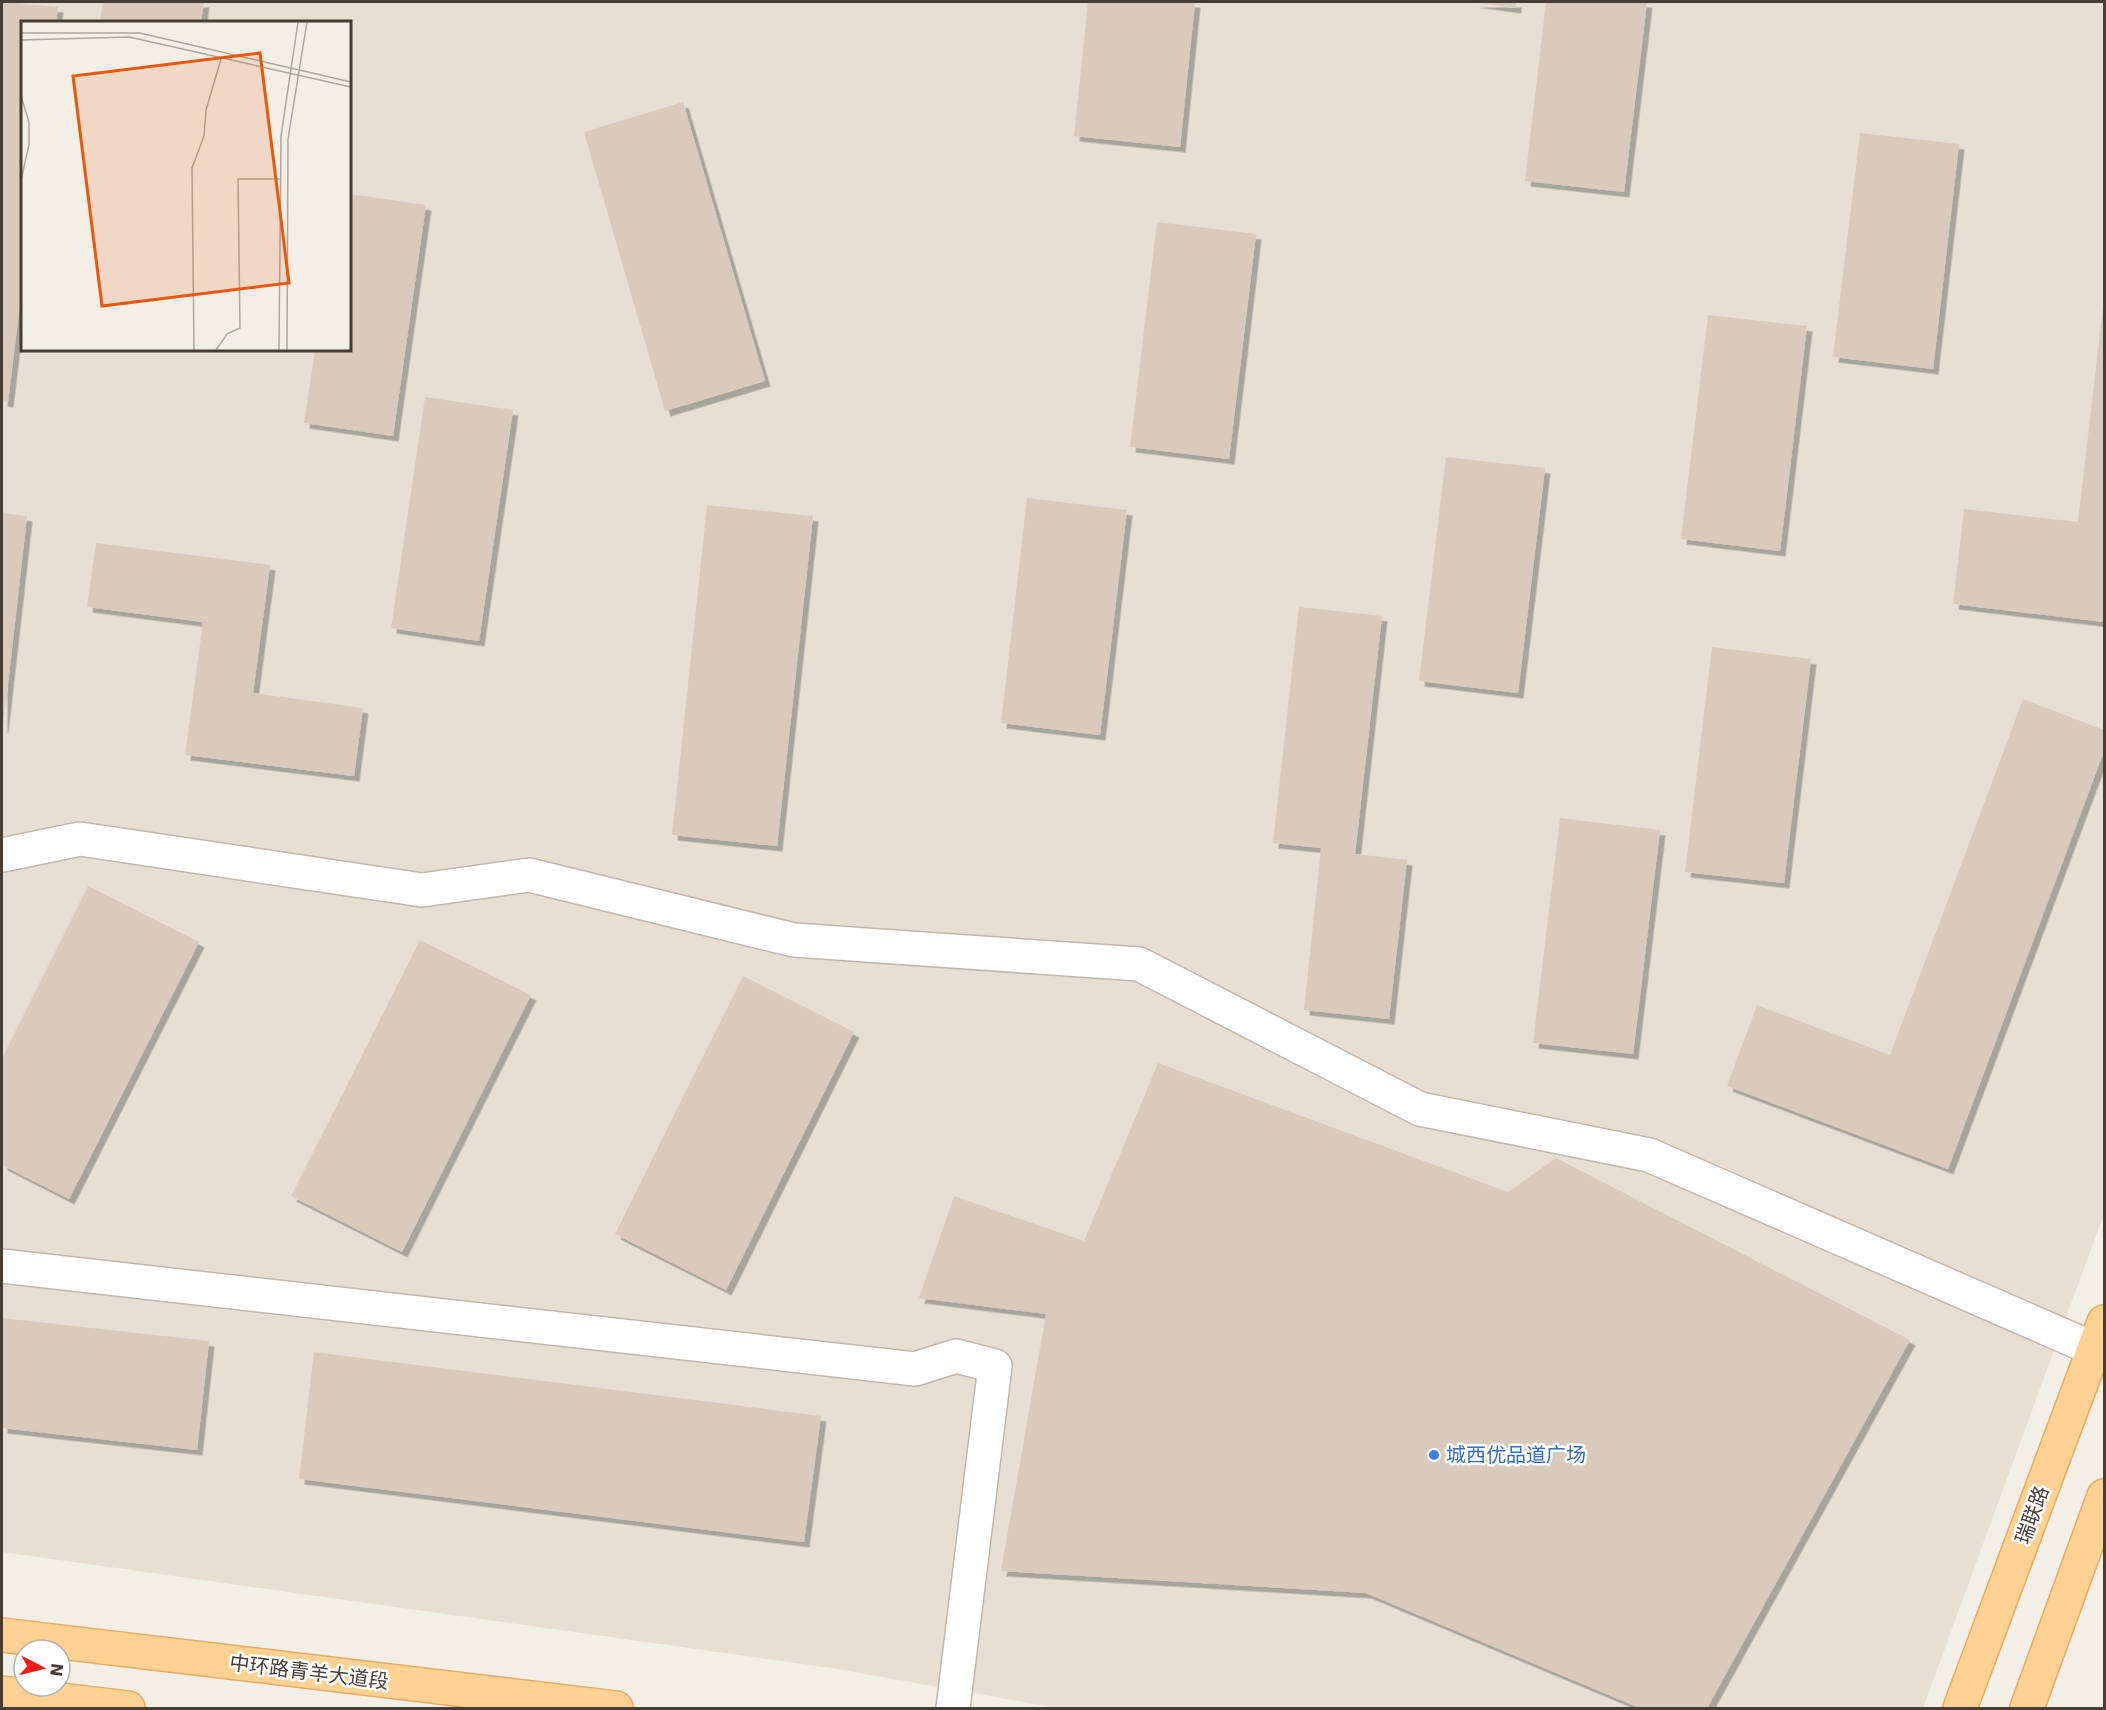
<svg xmlns="http://www.w3.org/2000/svg" width="2106" height="1710" font-family="'DejaVu Sans','Noto Sans SC',sans-serif">
  <style>
    .residential { fill: #e7dfd4; fill-rule: evenodd }
    .building { fill: #d8cbbe; filter: url(#shadow) }
    .lines { fill: none; stroke-linecap: round; stroke-linejoin: round }
    .minor-casing { stroke: #c2b7ac; stroke-width: 36 }
    .major-casing { stroke: #e6ad62; stroke-width: 36 }
    .minor { stroke: #fff; stroke-width: 33 }
    .major { stroke: #ffd294; stroke-width: 33 }
    .shop-dot { fill: #3f7fe0; stroke: #fff; stroke-width: 2 }
    .labels { text-anchor: middle; stroke-width: 5; stroke-linejoin: round; paint-order: stroke }
    .shop-label { font-size: 20px; fill: #366cbe; stroke: #fff; text-anchor: start }
    .street-label { font-size: 20px; fill: #463d35; stroke: #fff }
    .inset-road { fill: none; stroke: #aea79f; stroke-width: 1.5 }
    .view { fill: #e8590c; fill-opacity: 0.15; stroke: #e8590c; stroke-width: 3 }
    .inset-edge { fill: none; stroke: #463d35; stroke-width: 3 }
  </style>
  <defs>
    <filter id="shadow"><feDropShadow dx="5.5" dy="5.5" stdDeviation="0" flood-color="#0004"/></filter>
  </defs>
  <rect width="100%" height="100%" fill="#f3eee6"/>
  <path class="residential" d="M2,2H2104V1214L1923,1708H1057L831,1668L2,1552ZM22,22H350V350H22Z"/>
  <path class="building" d="M2,2L58,7L56,22H22V287L8,402L2,401Z
    M103,2H204L201,22H100Z
    M1088,2H1195L1180,147L1074,136Z
    M1472,2H1516V8Z
    M1546,2H1647L1624,192L1525,181Z
    M683,102L765,381L665,411L584,132Z
    M1860,133L1959,144L1933,369L1833,357Z
    M350,194L426,205L393,436L304,423L315,350H350Z
    M1157,222L1256,234L1229,459L1130,447Z
    M2103,307L2104,622L1953,604L1964,509L2078,522Z
    M1708,315L1807,326L1780,551L1681,539Z
    M425,397L513,410L479,641L391,628Z
    M1446,457L1545,468L1518,693L1419,681Z
    M1027,498L1127,510L1100,735L1001,723Z
    M707,505L813,516L777,846L672,835Z
    M2,513L27,516L3,728L2,727Z
    M96,543L270,565L253,693L363,708L354,776L185,755L203,622L87,607Z
    M1299,607L1382,616L1355,854L1407,860L1389,1019L1304,1010L1321,848L1273,843Z
    M1712,647L1811,659L1784,883L1685,872Z
    M2023,699L2104,730V751L1948,1169L1727,1086L1757,1005L1890,1055Z
    M1560,818L1660,830L1633,1054L1533,1043Z
    M88,886L199,942L69,1199L2,1165V1058Z
    M420,940L531,995L402,1252L291,1196Z
    M743,976L854,1032L726,1290L615,1234Z
    M1158,1063L1508,1192L1556,1158L1910,1340L1707,1708H1640L1366,1593L1001,1571L1046,1314L919,1298L954,1196L1084,1241Z
    M2,1318L209,1341L197,1450L2,1428Z
    M314,1352L821,1416L804,1542L299,1479Z"/>
  <g class="lines">
    <defs>
      <path id="minor" d="M2,855L80,839L422,890L529,875L794,940L1139,964L1420,1109L1649,1155L2094,1349
        M2,1266L915,1369L956,1356L995,1366L953,1708"/>
      <path id="major" d="M2,1635L616,1708
        M2,1693L128,1708
        M1960,1708L2104,1322
        M2027,1708L2104,1496"/>
    </defs>
    <use href="#minor" class="minor-casing"/>
    <use href="#major" class="major-casing"/>
    <use href="#minor" class="minor"/>
    <use href="#major" class="major"/>
  </g>
  <circle class="shop-dot" cx="1434" cy="1455" r="6"/>
  <g class="labels">
    <g class="shop-label">
      <text x="1446" y="1462">城西优品道广场</text>
    </g>
    <g class="street-label">
      <text transform="translate(2032 1515) rotate(-70)" y="7">瑞联路</text>
      <text transform="translate(309 1672) rotate(7)" y="7">中环路青羊大道段</text>
    </g>
  </g>
  <g transform="translate(21 21)">
    <rect width="330" height="330" fill="#f3eee6"/>
    <path class="inset-road" d="M0,12H119L330,61M0,19L108,16L330,66M0,75L8,101V124L0,159M173,329L171,147L183,115L185,89L200,38M195,329L206,313L219,307L217,158H259M258,329L260,115L277,1M266,329L267,118L286,1"/>
    <path class="view" d="M239,32L268,262L81,285L52,55Z"/>
    <rect width="330" height="330" class="inset-edge"/>
  </g>
  <rect width="2106" height="1710" fill="none" stroke="#463d35" stroke-width="6"/>
  <g transform="translate(42 1668) rotate(97)"><circle r="28" fill="#ffffff" stroke="#b5b1ae" stroke-width="1.5"/>
  <path d="M0-4.5L10 22L0 15L-10 22Z" fill="#fe1713"/>
  <text y="-9" font-size="16" font-weight="bold" text-anchor="middle" fill="#463d35">N</text>
  </g>
</svg>
